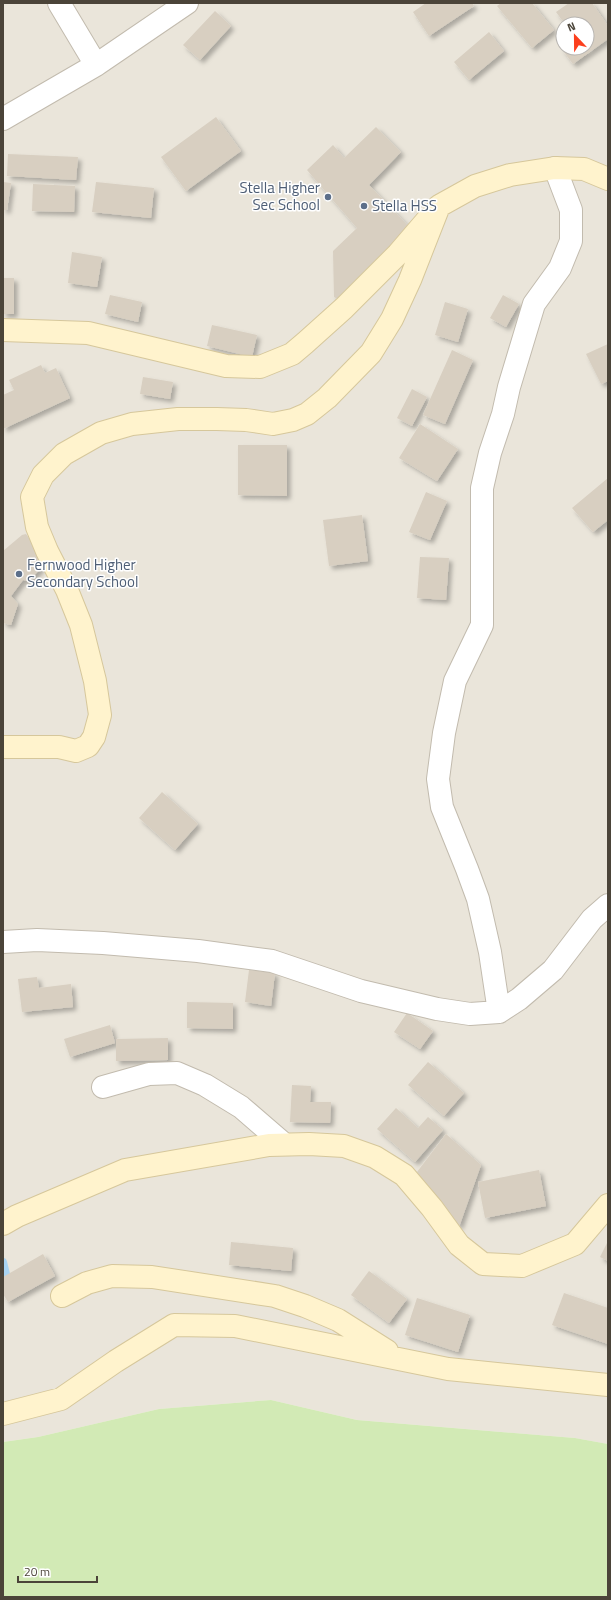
<svg xmlns="http://www.w3.org/2000/svg" width="611" height="1600" font-family="'Titillium Web',sans-serif">
  <style>
    .residential { fill: #eae5da; fill-rule: evenodd }
    .green { fill: #d2eab5 }
    .lines { fill: none; stroke-linecap: round; stroke-linejoin: round }
    .stream { stroke: #a9d4f2; stroke-width: 8 }
    .building { fill: #d8cfc1; filter: url(#shadow) }
    .street-casing { stroke: #c2bbae; stroke-width: 24 }
    .secondary-casing { stroke: #d6c79b; stroke-width: 24 }
    .street { stroke: #fff; stroke-width: 22 }
    .secondary { stroke: #fff3cd; stroke-width: 22 }
    .service-dot { fill: #5c6f8a; stroke: #fff; stroke-width: 1.5 }
    .labels { text-anchor: middle; stroke-width: 3; stroke-linejoin: round; paint-order: stroke }
    .service-label { font-size: 15px; fill: #4e5e75; stroke: #fff; text-anchor: start }
  </style>
  <defs>
    <filter id="shadow"><feDropShadow dx="3.5" dy="3.5" stdDeviation="2" flood-color="#0004"/></filter>
  </defs>
  <rect width="100%" height="100%" fill="#f6f3ec"/>
  <path class="residential" d="M3,3H608V1444L575,1438L357,1420L271,1400L159,1409L38,1437L3,1442ZM563,24H587V48H563Z"/>
  <path class="green" d="M271,1400L357,1420L575,1438L608,1444V1597H3V1442L38,1437L159,1409Z"/>
  <g class="lines">
    <path class="stream" d="M3,1262L6,1274"/>
  </g>
  <path class="building" d="M426,3H472L474,6L429,36L413,12Z
    M501,3H532L554,30L532,48L497,6Z
    M569,3H592L608,26V39L573,64L561,48L563,46V48H587V24H565L556,12Z
    M215,11L231,26L200,60L183,45Z
    M489,32L504,51L469,80L454,62Z
    M216,117L241,151L186,191L161,157Z
    M376,127L401,152L369,185L411,229L348,304L334,297L333,251L357,228L307,170L333,145L344,158Z
    M8,154L78,157L76,180L7,176Z
    M3,182L11,183L7,210H3Z
    M96,182L154,188L151,218L92,212Z
    M33,184L75,186L74,212L32,211Z
    M72,252L102,257L97,287L68,283Z
    M3,278H14V314H3Z
    M110,295L142,302L138,322L105,314Z
    M503,295L519,304L506,327L490,318Z
    M445,302L468,309L458,342L435,335Z
    M212,325L257,335L252,357L207,346Z
    M608,344V381L601,384L586,354Z
    M452,350L473,360L445,424L423,415Z
    M41,365L45,373L56,368L70,398L3,429V395L14,390L9,380Z
    M143,377L173,382L170,399L140,394Z
    M412,389L427,397L412,426L397,418Z
    M420,424L458,449L437,481L399,458Z
    M238,445H287V496L238,495Z
    M608,478V520L593,532L572,508Z
    M426,492L447,501L430,540L409,532Z
    M362,515L368,561L329,566L323,520Z
    M26,534L35,547L41,568L29,581L23,580L11,596L18,604L11,625L3,623V551L22,535Z
    M420,557L449,558L446,600L417,598Z
    M162,792L198,824L175,850L139,818Z
    M249,970L275,973L271,1006L245,1002Z
    M37,977L39,988L71,984L73,1007L22,1012L18,979Z
    M187,1002L233,1003V1029L187,1028Z
    M407,1013L433,1031L420,1049L394,1032Z
    M110,1025L115,1043L70,1057L64,1039Z
    M168,1038V1060L116,1061V1039Z
    M428,1062L464,1093L444,1116L408,1085Z
    M292,1085L311,1086L310,1102H331L330,1123L290,1122Z
    M396,1108L418,1128L428,1117L443,1130L415,1162L377,1129Z
    M446,1134L481,1165L459,1227L417,1172Z
    M539,1170L546,1206L485,1218L478,1182Z
    M608,1241V1261L600,1257Z
    M231,1242L293,1248L291,1271L229,1265Z
    M43,1254L55,1276L8,1302L3,1294V1277Z
    M369,1271L407,1299L389,1323L351,1295Z
    M564,1293L608,1308V1344L552,1325Z
    M417,1298L470,1315L458,1352L405,1335Z"/>
  <g class="lines">
    <defs>
      <path id="street" d="M59,3L96,65
        M3,119L96,65L187,3
        M3,942L37,940L103,943L198,951L272,961L361,991L437,1009L470,1014L499,1012L519,999L553,970L592,919L608,905
        M499,1012L490,952L478,899L467,869L442,807L438,779L444,733L455,681L482,625V488L490,453L503,414L509,387L534,304L560,268L571,241V210L555,168
        M103,1087L149,1074L177,1073L205,1085L241,1107L284,1144"/>
      <path id="secondary" d="M3,330L88,333L226,366L260,367L292,354L305,343L344,308L398,254L428,219
        M3,747H59L76,751L88,746L94,737L100,715L95,681L81,625L67,590L47,551L37,527L32,497L43,475L64,454L101,433L132,424L178,419H217L246,420L273,424L293,420L307,414L327,398L371,353L392,319L410,280L439,206L475,186L510,175L555,168L584,169L608,179
        M3,1224L17,1216L125,1170L269,1145L309,1144L344,1146L375,1157L404,1175L432,1208L459,1245L483,1264L522,1266L575,1244L608,1205
        M62,1296L87,1283L112,1276L152,1277L275,1296L305,1306L338,1320L387,1351
        M3,1414L61,1399L116,1361L174,1325L235,1326L448,1369L608,1385"/>
    </defs>
    <use href="#street" class="street-casing"/>
    <use href="#secondary" class="secondary-casing"/>
    <use href="#street" class="street"/>
    <use href="#secondary" class="secondary"/>
  </g>
  <g class="service-dot">
    <circle cx="328" cy="197" r="4"/>
    <circle cx="364" cy="206" r="4"/>
    <circle cx="19" cy="574" r="4"/>
  </g>
  <g class="labels">
    <g class="service-label">
      <text x="320" y="193" text-anchor="end">Stella Higher<tspan x="320" dy="17">Sec School</tspan></text>
      <text x="372" y="211">Stella HSS</text>
      <text x="27" y="570">Fernwood Higher<tspan x="27" dy="17">Secondary School</tspan></text>
    </g>
  </g>
  <rect width="611" height="1600" fill="none" stroke="#4b4439" stroke-width="8"/>
  <g transform="translate(575 36) rotate(338)"><circle r="19" fill="#ffffff" stroke="#b7b4b0"/>
  <path d="M0-3L7 15L0 10L-7 15Z" fill="#fc3f1d"/>
  <text y="-6" font-size="11" font-weight="bold" text-anchor="middle" fill="#4b4439">N</text>
  </g>
  <path d="M18 1576v6h79v-6" fill="none" stroke="#4b4439" stroke-width="2"/>
  <text x="24" y="1576" font-size="12" fill="#4b4439" stroke="#ffffff" stroke-width="3" paint-order="stroke">20 m</text>
</svg>
